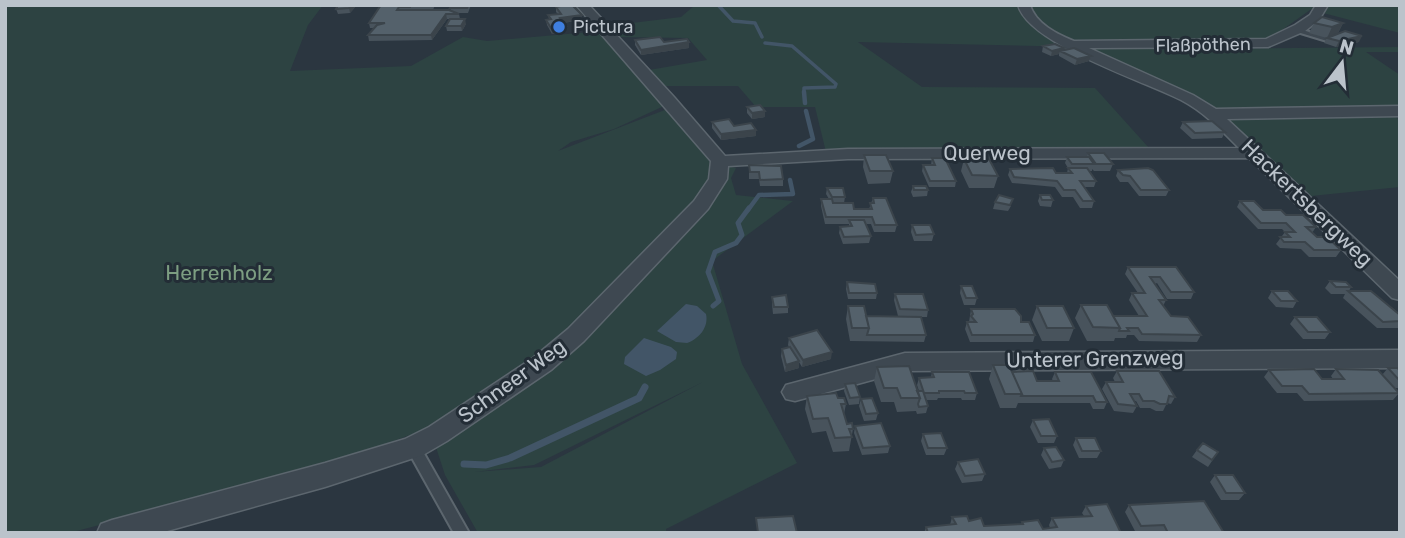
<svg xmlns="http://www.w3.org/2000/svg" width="1405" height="538" font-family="Rubik,sans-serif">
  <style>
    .green { fill: #2d4342; fill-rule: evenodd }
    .water { fill: #425567 }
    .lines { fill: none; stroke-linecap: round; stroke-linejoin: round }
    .stream-far3 { stroke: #425567; stroke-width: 3.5 }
    .stream-far2 { stroke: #425567; stroke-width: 4.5 }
    .stream-far1 { stroke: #425567; stroke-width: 5 }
    .stream { stroke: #425567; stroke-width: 7 }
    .service-casing { stroke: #5c666e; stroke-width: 4 }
    .minor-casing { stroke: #5c666e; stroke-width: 3 }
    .service { fill: #3e4851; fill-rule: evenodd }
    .minor { fill: #3e4851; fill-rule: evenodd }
    .wall { fill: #48535c }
    .shaded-wall { fill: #3b444b }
    .building { fill: #54616b; stroke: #3b444b; stroke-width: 2 }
    .shop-dot { fill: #3f7fe0; stroke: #232d36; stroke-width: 2.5 }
    .labels { text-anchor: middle; stroke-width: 6; stroke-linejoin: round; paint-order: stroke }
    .far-poi-label { font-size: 18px; fill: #bbc3cb; stroke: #232d36; text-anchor: start }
    .far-street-label { font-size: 18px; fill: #bbc3cb; stroke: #232d36 }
    .street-label { font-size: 21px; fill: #bbc3cb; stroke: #232d36 }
    .park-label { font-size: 21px; fill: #7c9d81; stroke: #232d36 }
  </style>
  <rect width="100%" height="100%" fill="#2b3640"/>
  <path class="green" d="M5,5H323L308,25L290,71L411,66L463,37L487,41L601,31L664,106L614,129L571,142L558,151L670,108L718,164L736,168L731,178L736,195L793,201L712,261L742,364L797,463L666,529V533H478L445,475L431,432L410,435L324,466L69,533H5ZM703,382L541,467L474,472L534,465Z
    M695,5H1317L1265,42L1193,49L1400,47V52H1366L1400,75V108L1216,111L1080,47L858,42L922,87L1095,88L1149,148L826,152L815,107H756L738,86H664L649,70L707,60L688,38L617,37L607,26L681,17Z
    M1329,5H1400V33L1323,13Z
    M1389,113L1400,120V187L1311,196L1225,117Z"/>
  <path class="water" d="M686,304L697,306L706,314C709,327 699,339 687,343L676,342L657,331Z
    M644,338L671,347L677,352L676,359L660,370L646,376L624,364L625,357Z"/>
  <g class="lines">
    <path class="stream-far3" d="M718,5L733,21L755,23L762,37
      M765,43L792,46L836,84L835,87L804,88V93"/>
    <path class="stream-far2" d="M804,92L805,103
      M799,146L813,139L806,111
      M748,210L759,195L793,194L790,180"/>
    <path class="stream-far1" d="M713,306L719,301L708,272L715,252L736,243L742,235L738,223L749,208"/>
    <path class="stream" d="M464,464L486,465L510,458L639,398L645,387"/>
    <defs>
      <path id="service" d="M1296,28L1329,38L1330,39L1327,41L1294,31V29Z
        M413,442L418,443L469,533H454L406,447L408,443Z"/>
      <path id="minor" d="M576,5H589L674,97L725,156L848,149L1239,148C1221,130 1204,112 1181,100C1144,81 1028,44 1018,5H1030C1036,24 1057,34 1074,41L1266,39L1295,25L1310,15L1316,5H1328L1319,20L1305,31L1268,47L1089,48L1193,95L1216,109L1400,106V116L1227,119L1400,281V300L1392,298L1249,158L848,159L728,166L727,179L708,209L584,341L551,370L447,441L423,455L325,487L160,533H97L101,524L112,520L325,463L405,439L429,427L533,358L568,329L694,201L709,179L711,161Z
        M1400,350V368L905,371L795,401L786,399L782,392L786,385L905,353Z"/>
    </defs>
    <use href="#service" class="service-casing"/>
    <use href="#minor" class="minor-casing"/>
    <use href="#service" class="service"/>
    <use href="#minor" class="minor"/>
  </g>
  <path class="wall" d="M338,5H357L350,13L338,14L336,9Z
    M381,5H435L433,10L451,11L450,8L471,5L468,13H457L459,14L460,19H447L432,40L369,41L368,35L374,28H370L369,23Z
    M556,7L582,15V20L563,23L566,26V31L552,34L547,25L546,20L549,19L548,15L558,14L556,12Z
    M1314,23H1343L1338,33L1328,37L1359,42L1336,47L1324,43L1327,38L1309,33Z
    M466,24L462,31H447L446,26Z
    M635,40L664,42L689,48L641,55L635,45Z
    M1043,46L1063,50L1091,56L1089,61L1075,65L1059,56V54L1051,56L1042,52Z
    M747,107L765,117L752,119L747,113Z
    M712,122L756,130V136L721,140L712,128Z
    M1183,122L1225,132L1222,138L1192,139L1180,128Z
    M1088,153L1113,164L1110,171H1094L1092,169V171H1089L1096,181L1094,187H1084L1094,201L1092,208H1080L1073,197H1062L1055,187L1012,183L1008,175L1010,169L1067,173L1068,168L1065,163L1067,157H1087Z
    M864,155L893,171L890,183L868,184L863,167Z
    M932,158L956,181L955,187H929L922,171L923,165H931Z
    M964,159L998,176L994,188H969L961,171Z
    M749,165L783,179V186H760L759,179H749Z
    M1118,170L1169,190L1166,196H1139L1128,182H1120L1116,176Z
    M913,186L928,190L927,196L913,197L911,192Z
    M827,188L845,197L844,203L854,209H869L873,198L897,225L895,232H874L871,224H866L871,236L869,243L843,244L839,233L840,227L849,226V224H825L821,206V199H829L826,194Z
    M1040,195L1053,200L1051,207L1040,206L1038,201Z
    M1240,201L1263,210L1286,215L1316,227L1312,233L1317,237L1341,250L1336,257H1309L1301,249L1280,248L1276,244L1285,232L1282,229H1258L1237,207Z
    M995,202L1011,206L1008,211L993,209Z
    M912,225L934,234L932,241H914L911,232Z
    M1128,267H1176L1194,292L1191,299H1167L1157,283L1155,284L1166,300L1163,306L1171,316L1201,335L1197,342L1139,341L1134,335H1127L1126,338H1115L1114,341H1087L1075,318L1081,305L1113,316H1139L1129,300L1132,293H1138L1125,274Z
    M1330,281L1351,287L1349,291L1400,315V328H1377L1343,298L1345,294H1331L1325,288Z
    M847,282L877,293L876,299H848L846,289Z
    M961,286L977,298L975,305H964L960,293Z
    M1272,291L1297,301L1293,308L1276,307L1268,298Z
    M895,294L928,310L927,317H921L926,335L924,342L850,341L846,319L848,306L866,316L916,317L898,316L894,300Z
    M772,297L788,307V313L773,314L772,304Z
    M1037,306L1074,328L1069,341H1042L1032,320Z
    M971,309L1021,322L1035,335L1033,342H970L965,329L967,322H969Z
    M1295,317L1330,332L1325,339H1303L1290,324Z
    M789,338L831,359L802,367L799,362V368L785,372L781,356L782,349L789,347L788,345Z
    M993,365L1037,381H1053L1052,379L1055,372L1107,402L1104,409H1093L1090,403H1018L1016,408H1000L989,379Z
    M877,367L917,391H919L917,385L919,378L931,377L932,372L977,393L975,400H962L961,398H938L937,400H926L928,406L926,413L917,414L916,411L897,412L894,402H881L874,381Z
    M1388,368L1400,370V388H1395L1399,393L1393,400L1304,401L1297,393H1277L1264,377L1269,370L1322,379H1333L1331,376L1336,369L1382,375Z
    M1117,371L1175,397L1171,404L1167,403L1163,411H1156L1150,408H1140L1136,401H1134L1137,406L1133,413L1114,411L1102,389L1106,382H1115L1113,378Z
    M845,384L860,397L859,404L849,405L844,391Z
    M807,396L838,398L846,404L844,414L847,424L853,429L849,451L833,452L826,431L812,433L805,409Z
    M861,399L878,413L876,420L864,421L859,406Z
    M1033,420L1057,436L1054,443H1038L1030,427Z
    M855,426L890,446L888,453L862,455L854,433Z
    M923,434L947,448L944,455H926L921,441Z
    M1076,438L1101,451L1097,458H1079L1073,445Z
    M1044,448L1064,460L1061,467L1049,469L1041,455Z
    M1197,450L1218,452L1208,467L1192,457Z
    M958,462L985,474L982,481L962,483L955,469Z
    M1215,475L1245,493L1239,500H1221L1210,482Z
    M1129,505L1224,533H1160L1159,532L1136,533L1125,512Z
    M1086,506L1121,533H924L926,527L950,525L952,517L969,521L984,526L1021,524L1022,522L1043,529L1050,528L1049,525L1052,518L1084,516L1082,513Z"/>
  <path class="shaded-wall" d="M351,5H357L350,13L349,8Z
    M446,14L447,19L432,40L431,35Z
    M582,15V20L561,23L560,18Z
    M465,19L466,24L462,31L461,26Z
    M1343,23L1338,33L1327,38L1332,27Z
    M566,26V31L552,34L551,28Z
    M1362,36L1359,42L1336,47L1339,41Z
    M689,42V48L641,55V50Z
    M1064,48L1063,52L1060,51L1059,54L1051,56L1052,51Z
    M1091,56L1089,61L1075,65L1077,59Z
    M765,111V117L752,119V113Z
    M756,130V136L721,140V134Z
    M832,352L831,359L802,367L803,360Z
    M799,361V368L785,372L786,365Z"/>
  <path class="building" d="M338,5H351L349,8L336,9Z
    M381,5H410V7H399L397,10H449L459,14H446L431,35H368L377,25L385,23H369Z
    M452,5H468L467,8H450Z
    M565,5H572L582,15L560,18L566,26L551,28L546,20L551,19L548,15L561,14L556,7Z
    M1322,17L1343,23L1332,27L1314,23Z
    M450,19H465L461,26H446Z
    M1345,31L1362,36L1339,41L1327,38Z
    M660,37L664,42L687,39L689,42L641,50L635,40Z
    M1055,44L1064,48L1052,51L1043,46Z
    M1074,48L1091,56L1077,59L1060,51Z
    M760,105L765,111L752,113L747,107Z
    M729,119L734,126L751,123L756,130L721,134L712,122Z
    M1212,121L1225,132L1195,133L1183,122Z
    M1088,153H1104L1113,164H1096Z
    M864,155H886L893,171H870Z
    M1067,157H1089L1094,164H1072Z
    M932,158H945L956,181H930L923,165H935Z
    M964,159H989L998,176L972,175Z
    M749,165L781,166L783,179L760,180L759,172H750Z
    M1053,168L1056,173H1072L1068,168H1087L1096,181H1080L1094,201H1083L1075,190H1064L1057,181L1014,177L1010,169Z
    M1148,168L1153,170L1169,190H1141L1130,176L1123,175L1118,170Z
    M913,186H926L928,190H914Z
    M827,188H843L845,197H832Z
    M999,195L1013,199L1010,205L995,202Z
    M1040,195H1050L1053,200H1042Z
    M873,198H886L897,225H875L872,217H826L821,199H832L833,203H853L854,209H872L870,203H874Z
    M1240,201H1254L1263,210H1281L1286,215H1303L1316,227H1306L1317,237H1327L1341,250H1314L1305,242H1284L1280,237H1290L1285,232H1295L1286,223H1261Z
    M849,220H864L871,236L844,237L840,227L852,226Z
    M912,225H930L934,234L916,235Z
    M1128,267H1176L1194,292H1171L1160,277H1150L1166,300H1159L1171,316L1188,317L1201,335L1142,334L1138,328H1127L1129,331H1119L1120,328L1113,316H1147L1132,293H1145Z
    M1330,281L1346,282L1351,287H1336Z
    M847,282L875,284L877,293H849Z
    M961,286H972L977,298H966Z
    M1272,291H1288L1297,301H1281Z
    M1348,291H1371L1400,315V321L1383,322Z
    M895,294H923L928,310L900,309Z
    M786,295L788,307H774L772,297Z
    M1081,305H1107L1120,328L1093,327Z
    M848,306H864L869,328H852Z
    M1037,306H1063L1074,328H1047Z
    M971,309H1015L1021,316V322H1029L1035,335H972L967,322H976L971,316L973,314Z
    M866,316L921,317L926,335H867L869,328Z
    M1295,317H1317L1330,332H1308Z
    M817,330L832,352L803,360L789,338Z
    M790,347L799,361L786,365L782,349Z
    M993,365H1009L1022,394H1005Z
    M909,366L920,398H901L897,388H884L877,367Z
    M1388,368H1397L1400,370V381Z
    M1314,369L1322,379H1344L1336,369L1378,370L1399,393L1309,394L1302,386H1282L1269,370Z
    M1033,371L1037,381H1059L1055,372H1091L1107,402H1096L1093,396H1021L1022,394L1012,372Z
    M1117,371H1159L1175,397L1169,396L1167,404H1160L1154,401H1143L1139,394H1130L1137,406L1118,404L1106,382H1123Z
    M932,372H969L977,393H965L964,391H939V393H924L919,378L934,377Z
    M855,383L860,397L850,398L845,384Z
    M917,391H923L928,406L919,407L918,404L920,398Z
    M836,393L838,398H844L846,404H841L847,424L852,423L853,429H849L852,437L835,438L828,418L813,419L807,396Z
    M872,398L878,413L866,414L861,399Z
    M1049,419L1057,436H1041L1033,420Z
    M881,423L890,446L863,448L855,426Z
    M941,433L947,448H928L923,434Z
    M1076,438H1095L1101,451H1082Z
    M1203,443L1218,452L1212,460L1197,450Z
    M1056,447L1064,460L1052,462L1044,448Z
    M978,459L985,474L965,476L958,462Z
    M1215,475H1233L1245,493H1226Z
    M1204,501L1224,533H1168L1164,525L1141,526L1129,505Z
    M1107,504L1121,533H928L926,527L956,524L952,517L967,516L969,521L981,518L984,526L1023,524L1022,522L1038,520L1043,529L1057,527L1052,518L1092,516L1086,506Z
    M793,516L797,533H758L756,518Z"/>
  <circle class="shop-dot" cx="559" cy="27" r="7"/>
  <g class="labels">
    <g class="far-poi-label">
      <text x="573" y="33">Pictura</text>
    </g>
    <g class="far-street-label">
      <text transform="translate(1203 45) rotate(-1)" y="6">Flaßpöthen</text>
    </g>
    <g class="street-label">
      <text x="987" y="160">Querweg</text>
      <text transform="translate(1307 203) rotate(44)" y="7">Hackertsbergweg</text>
      <text transform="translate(1095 359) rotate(-1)" y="7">Unterer Grenzweg</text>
      <text transform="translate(512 381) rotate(-36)" y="7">Schneer Weg</text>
    </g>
    <g class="park-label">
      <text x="219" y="280">Herrenholz</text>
    </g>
  </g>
  <rect width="1405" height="538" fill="none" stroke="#bbc3cb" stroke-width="14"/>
  <g transform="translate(1342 63) rotate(16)" stroke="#232d36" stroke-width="5" paint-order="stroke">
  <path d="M0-5L12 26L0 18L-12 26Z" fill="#bbc3cb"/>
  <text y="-10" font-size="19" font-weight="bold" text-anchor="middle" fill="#bbc3cb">N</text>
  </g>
</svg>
